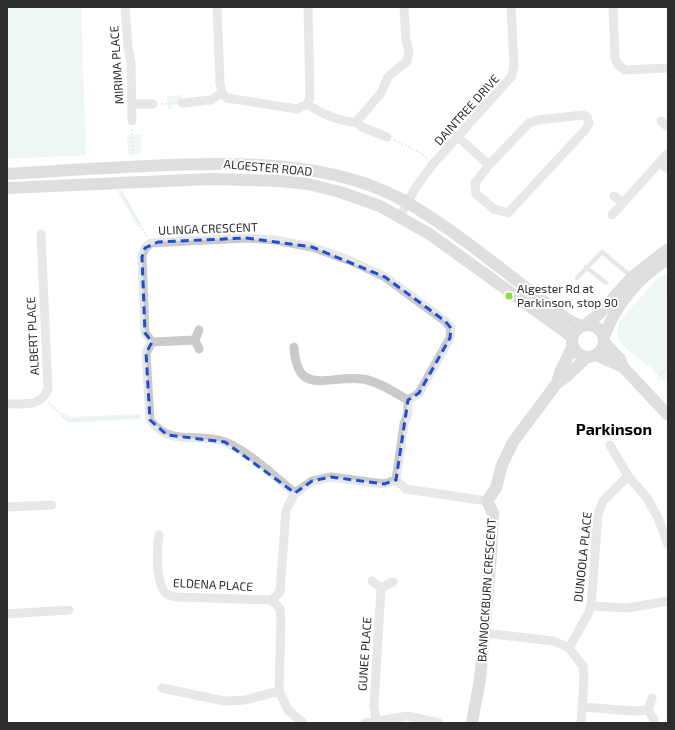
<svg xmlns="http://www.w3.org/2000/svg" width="675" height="730" font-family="'Exo 2',sans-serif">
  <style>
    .green { fill: #daeaea }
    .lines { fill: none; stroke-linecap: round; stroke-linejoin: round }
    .path { stroke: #c7c7c7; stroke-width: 1.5; stroke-dasharray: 2 2; stroke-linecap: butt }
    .lane { stroke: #cacaca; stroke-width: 4.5 }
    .street { stroke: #cacaca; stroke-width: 9 }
    .secondary { stroke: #b7b7b7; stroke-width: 12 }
    .marked { fill: none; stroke: #1d4ed8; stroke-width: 3; stroke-dasharray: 8 5; stroke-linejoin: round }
    .poi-dot { fill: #8edf33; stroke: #fff; stroke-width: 1.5 }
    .labels { text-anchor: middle; stroke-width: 4; stroke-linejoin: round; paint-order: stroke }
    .street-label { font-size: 12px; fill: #2d2d2d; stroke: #fff }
    .poi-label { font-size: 12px; fill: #2d2d2d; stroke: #fff; text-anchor: start }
    .district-label { font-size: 16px; font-weight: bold; fill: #000; stroke: #fff }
  </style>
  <rect width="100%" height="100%" fill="#fff"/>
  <path class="green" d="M7,7H81L86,155L7,159Z
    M181,95V103L172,105V109H168L167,96Z
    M127,135H141V154H128Z
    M114,190H125L123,193L142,224L137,226L118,192Z
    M668,272V384L651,368L626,349L619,340L617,334L619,321L657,279Z
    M64,412L71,417L141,414V419L69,423L61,416Z"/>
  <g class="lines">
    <path class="path" d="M161,104L175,103
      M132,129L133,157
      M394,140L421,153L427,159
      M122,194L147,237
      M668,283L666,286L668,294
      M658,379L668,365
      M48,402L67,420L141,416"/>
    <path class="lane" d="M586,267L606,283
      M577,278L602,252L632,277"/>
    <path class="street" d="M125,7L128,47L131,63L132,121
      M217,7L220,83L222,93L227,98L297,109L307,104L310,98L308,7
      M613,7L615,58L618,65L625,70L668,68
      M182,103L211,100L222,93
      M132,104H153
      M307,104C321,113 339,122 356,122L381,93L388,77L407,61L409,51L406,40L404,7
      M661,121L668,127
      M356,122L362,127L387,137
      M458,137L489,165L529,123L538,120L583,115L587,117L589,123L586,129L508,213L494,209L476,194L475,183L489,165
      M660,162L668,169
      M614,196L623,203
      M612,215L668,153
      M400,216L416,187L433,164L512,76L514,64L511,7
      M199,330L195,340L199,349
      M152,342L195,340
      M294,347C297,399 329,374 363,379C379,382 394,392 408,400
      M7,404C25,403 40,408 48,389L41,234
      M610,445L628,476L647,498L658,518L668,545
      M295,493C275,477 242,445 218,440C191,434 169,445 150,420L146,353L152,342L145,333L142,257L145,248L151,243L246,238L275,240L312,247L351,261L385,277L445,321L451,328L450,338L419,393L408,400V413L404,424L396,480
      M7,507L52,505
      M159,535C157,548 155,585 167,594C169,596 174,596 176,597L272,600
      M372,581L381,588L393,582
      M591,606L627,608L668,601
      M7,614L69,610
      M484,633L554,641L569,648L583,666L584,679L581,723
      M569,648L588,614L591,606L598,514L603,501L628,476
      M162,688L224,701L245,700L279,691
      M652,698L648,710L654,720
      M582,707L634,711L648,710
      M376,721L374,705L381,588
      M303,723L288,710L279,691L281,620L280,609L272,600L280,592L286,510L295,493L312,481L331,477L384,484L396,480L406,489L487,501
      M365,723L408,716L439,723"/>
    <path class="secondary" d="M7,174C54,171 100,168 147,166C231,162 333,159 408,203C464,236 515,281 568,320L581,326
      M7,188L211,179L280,181L308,184L340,192L380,206L431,235L572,337
      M572 341a16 16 0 1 1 32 0a16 16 0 1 1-32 0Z
      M585,325L599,314L632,277L668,249
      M604,337C615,306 639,276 668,259
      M604,342L620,359L623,367L668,415
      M596,355L623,367
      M557,383L560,372L573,346
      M472,722L480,680L491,555L493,513L487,501L496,488L502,465L513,442L557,383L567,376L587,357"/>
  </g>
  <path d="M0 0H675V730H0ZM246,238L312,247L385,277L445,321L451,328L450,338L419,393L408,400L396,480L384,484L331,477L312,481L295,493L225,442L167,435L150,420L146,353L152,342L145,333L142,257L145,248L158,242Z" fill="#fff" fill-opacity=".55" fill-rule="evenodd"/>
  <path class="marked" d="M246,238L312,247L385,277L445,321L451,328L450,338L419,393L408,400L396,480L384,484L331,477L312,481L295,493L225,442L167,435L150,420L146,353L152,342L145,333L142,257L145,248L158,242Z"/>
  <rect class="poi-dot" x="505" y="292" width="8" height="8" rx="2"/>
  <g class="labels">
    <g class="street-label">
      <text transform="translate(117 65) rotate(-94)" y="4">MIRIMA PLACE</text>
      <text transform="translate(467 110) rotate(-48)" y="4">DAINTREE DRIVE</text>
      <text transform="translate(268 168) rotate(5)" y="4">ALGESTER ROAD</text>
      <text transform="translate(208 229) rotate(-2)" y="4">ULINGA CRESCENT</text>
      <text transform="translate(33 336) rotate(-93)" y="4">ALBERT PLACE</text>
      <text transform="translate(583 557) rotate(-84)" y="4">DUNOOLA PLACE</text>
      <text transform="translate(213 585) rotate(3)" y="4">ELDENA PLACE</text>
      <text transform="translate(487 590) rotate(-86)" y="4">BANNOCKBURN CRESCENT</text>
      <text transform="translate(365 654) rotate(-86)" y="4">GUNEE PLACE</text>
    </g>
    <g class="poi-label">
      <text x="517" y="293">Algester Rd at<tspan x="517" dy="14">Parkinson, stop 90</tspan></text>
    </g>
    <g class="district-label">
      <text x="614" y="435">Parkinson</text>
    </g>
  </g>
  <rect width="675" height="730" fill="none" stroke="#2d2d2d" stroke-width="16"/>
</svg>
